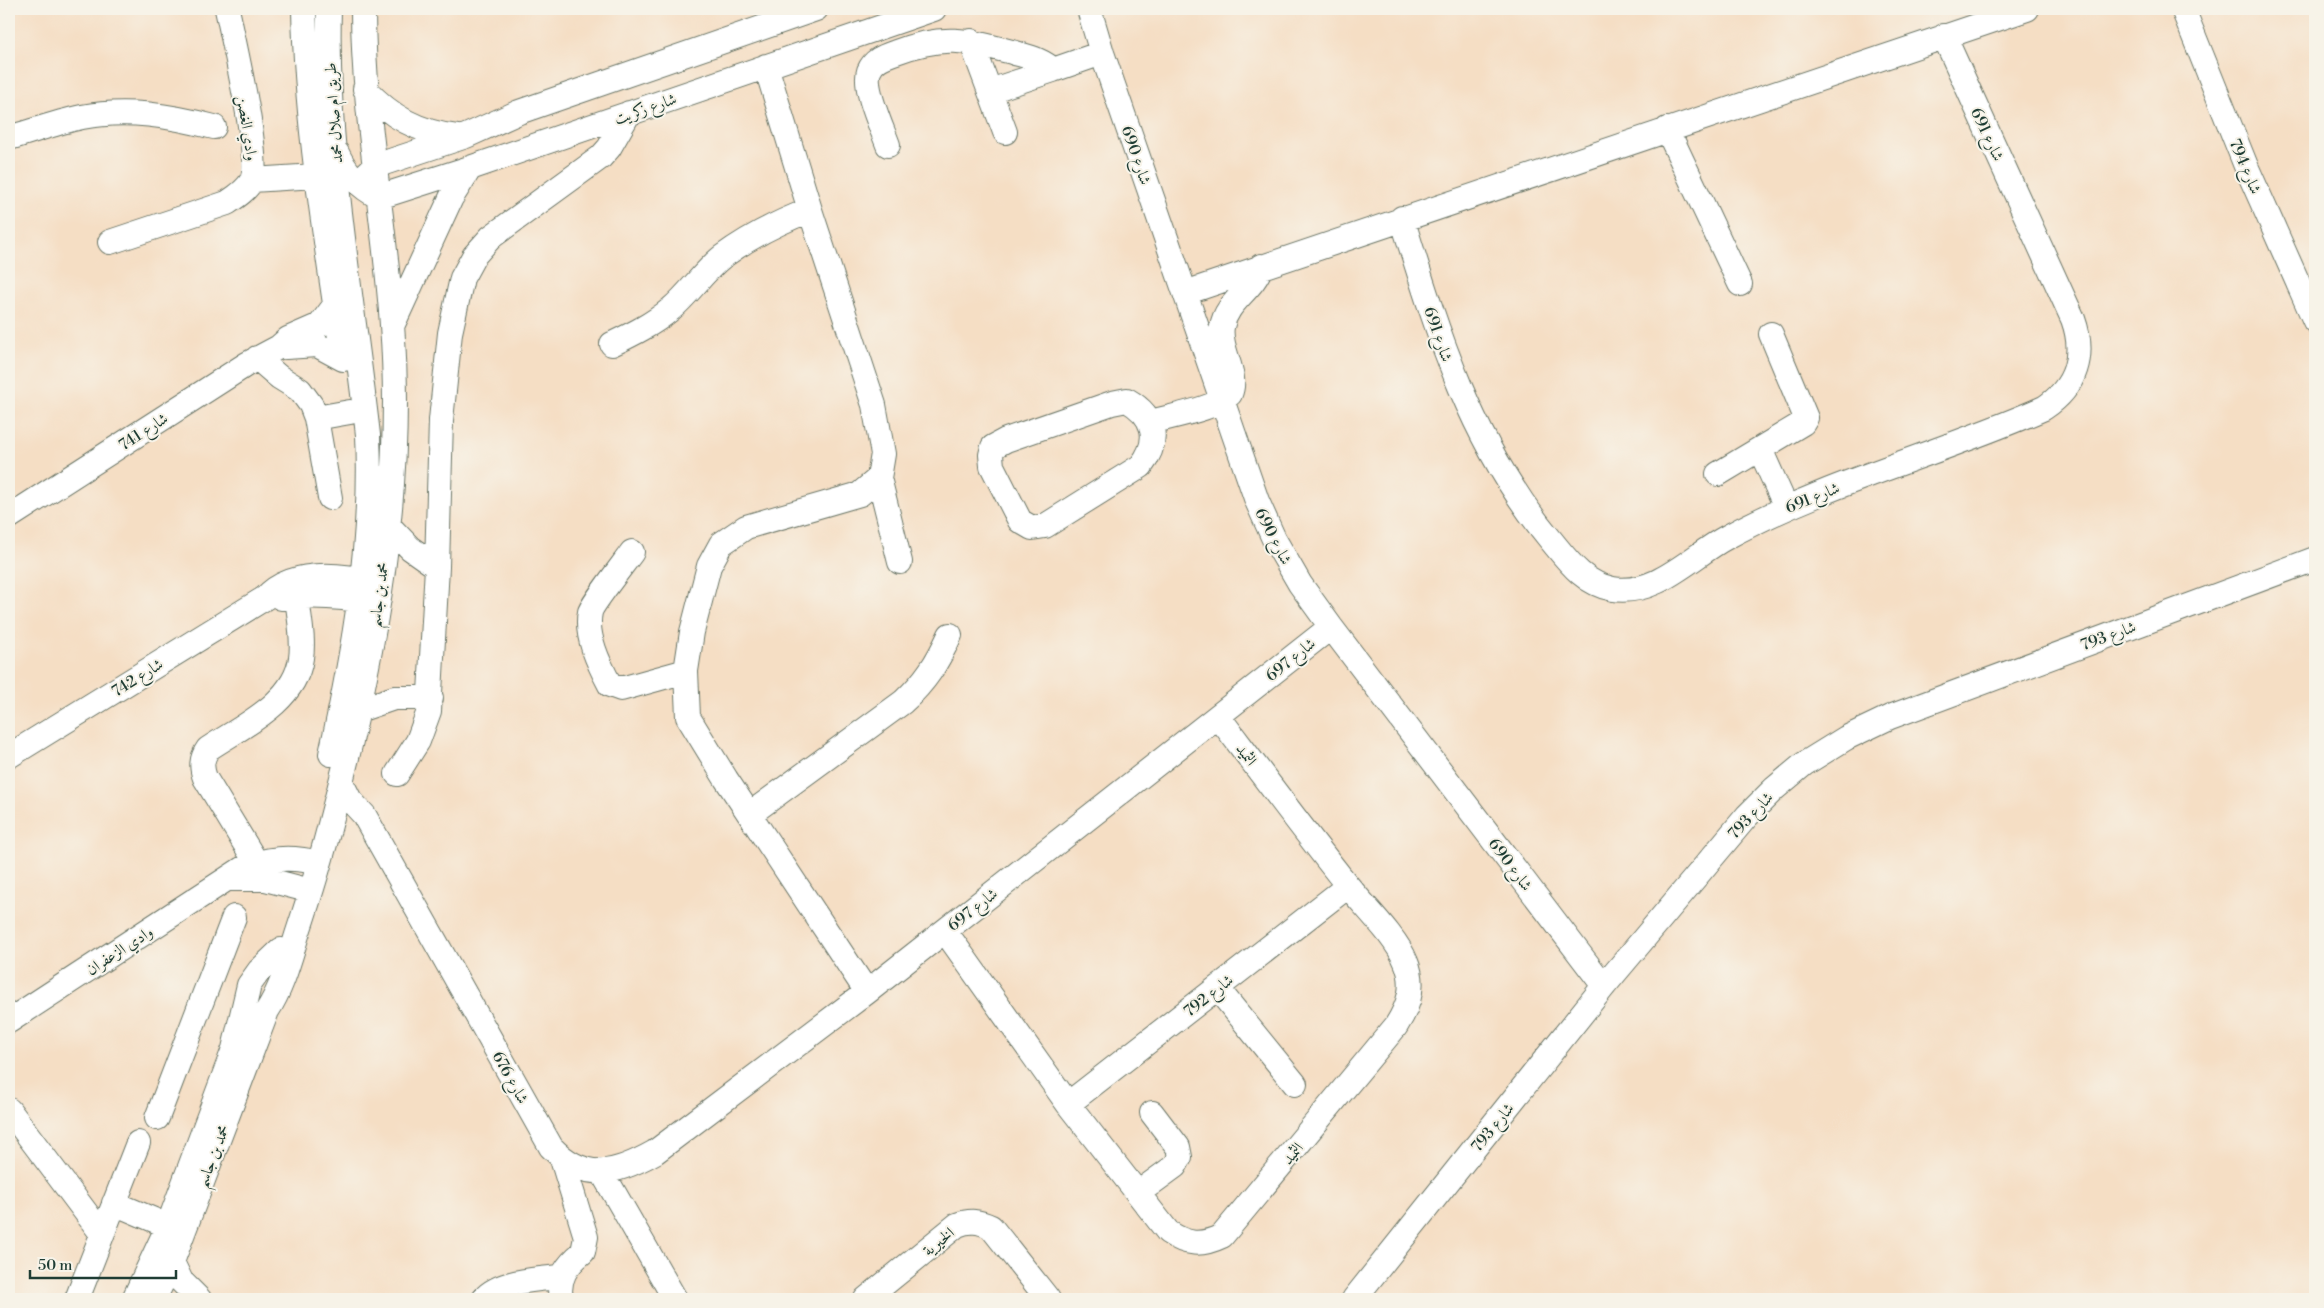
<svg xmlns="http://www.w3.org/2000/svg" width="2324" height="1308" font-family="'Libre Bodoni',Amiri,serif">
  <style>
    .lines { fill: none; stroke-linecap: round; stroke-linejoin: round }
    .minor-casing { stroke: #6a7566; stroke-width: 26 }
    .minor { stroke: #fff; stroke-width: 24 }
    .labels { text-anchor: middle; stroke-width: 4; stroke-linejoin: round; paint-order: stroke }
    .street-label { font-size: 16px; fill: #1f3d34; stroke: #f7f3e8 }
  </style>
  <rect width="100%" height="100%" fill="#f7f3e8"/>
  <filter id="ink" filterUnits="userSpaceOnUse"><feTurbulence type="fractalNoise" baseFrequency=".02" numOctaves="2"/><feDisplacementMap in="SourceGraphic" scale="10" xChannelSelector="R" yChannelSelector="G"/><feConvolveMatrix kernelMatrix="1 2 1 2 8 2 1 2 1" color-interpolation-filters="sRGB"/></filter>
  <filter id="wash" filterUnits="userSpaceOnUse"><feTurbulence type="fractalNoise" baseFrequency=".0096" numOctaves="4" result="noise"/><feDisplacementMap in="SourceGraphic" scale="20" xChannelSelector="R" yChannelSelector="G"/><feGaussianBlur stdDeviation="1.12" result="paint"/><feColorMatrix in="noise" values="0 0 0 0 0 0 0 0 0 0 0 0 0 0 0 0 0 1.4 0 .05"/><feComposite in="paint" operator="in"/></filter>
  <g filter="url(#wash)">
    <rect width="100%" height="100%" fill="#f5dec4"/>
  </g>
  <g filter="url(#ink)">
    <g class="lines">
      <defs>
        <path id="minor" d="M304,9C306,122 325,233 341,345
          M329,9C325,151 352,294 368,435C373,542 354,650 331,754
          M1089,9L1102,53L1257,501L1274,539L1300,584L1331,627L1604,986
          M2183,9L2246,166L2315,321
          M971,41L1005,132
          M766,66L810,210L874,405L883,454L879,478L900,562
          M365,89C391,117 418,132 457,137
          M990,91L1053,70
          M1667,129L1740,284
          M9,138C33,131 58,122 82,117C127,108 171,116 214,127
          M888,145C882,128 863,88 869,71C874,59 885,56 896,52C943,34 966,40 1012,52C1028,57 1041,59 1053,70L1102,53
          M337,153C346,173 359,187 379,197L470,168L934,9
          M363,177L375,166L466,136L519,112L816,9
          M252,180L316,176
          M1402,218C1438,335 1471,443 1550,539C1568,561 1584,584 1613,589C1657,596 1691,556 1727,537C1828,482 1940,454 2044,408C2076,387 2086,355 2073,319L1944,36
          M110,242L227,203C236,197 247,190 252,180C261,160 233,37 227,9
          M1185,293L2027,9
          M393,324L451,198L470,168
          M612,344C633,334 653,324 671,309C690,293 703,272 722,257C749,237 779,222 810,210
          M286,347L317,345L343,359
          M257,358L279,377L300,390L311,405L316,418L330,498
          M1127,400C1155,416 1161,440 1141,466L1045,526L1032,528L1020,521L992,466L991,455L993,447L1006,440L1112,403Z
          M316,418L350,412
          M1151,422C1171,416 1216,409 1230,394C1239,373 1218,349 1222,327C1226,301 1254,290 1261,266
          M1760,449L1786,507
          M1718,474L1803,423L1806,418L1771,334
          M9,517L247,364L279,347L288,339L320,325L335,305
          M388,525L410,548L437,567
          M632,552C625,562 592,604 590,612C585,636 599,664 610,685L621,689L686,671
          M281,598C312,595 342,596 372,603
          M359,710L394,698H431
          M9,756L265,598C291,569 340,574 375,582
          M397,774L418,741L429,711L437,567L441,420L450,333L462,278L474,256L491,237L601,157L609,148L629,113
          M341,782L350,800L364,815L551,1147C585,1183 616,1174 655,1152L867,992L1331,627
          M750,814L903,702C926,681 937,663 950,635
          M256,862L205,778C201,767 201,759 208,749C242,726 295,703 301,658C304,638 299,617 297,597
          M230,879H265L311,891
          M945,931L1068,1104L1168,1232C1187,1245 1201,1246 1222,1236L1396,1026C1409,1006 1416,985 1406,962C1397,938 1365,907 1348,886C1304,831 1261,773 1218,716
          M1217,988L1295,1084
          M867,992L726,779L688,717L686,671L692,632L709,566L721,544L746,527L860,494L879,478
          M9,1021L242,869C267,857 292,856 319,863
          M1068,1104L1348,886
          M9,1110L102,1234
          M157,1118L234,917
          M602,1172L675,1299
          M1138,1193L1175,1166L1180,1157L1178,1147L1152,1113
          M114,1203L168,1226
          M172,1262L181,1281L199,1299
          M77,1299L138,1143
          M134,1299L168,1226L234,1049L249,985L259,971L281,950
          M154,1299L172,1262L267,1011C282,988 289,961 297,935C310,896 322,857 332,817C374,658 405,490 392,325C385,219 363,115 363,9
          M484,1299C498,1281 539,1279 561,1277
          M561,1299C557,1278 567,1265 583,1252L586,1237L562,1159
          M866,1299L957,1225C970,1220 979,1221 991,1227L1048,1299
          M1354,1299L1604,986L1747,816L1774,789L1804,764L1846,738L1890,717L2315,559"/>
      </defs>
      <use href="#minor" class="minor-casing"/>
      <use href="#minor" class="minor"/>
    </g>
  </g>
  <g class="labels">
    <g class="street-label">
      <text transform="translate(645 108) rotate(-19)" y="6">شارع زكريت</text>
      <text transform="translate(333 113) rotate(-94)" y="6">طريق ام صلال محمد</text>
      <text transform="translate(248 128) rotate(81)" y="6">وادي الغصن</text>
      <text transform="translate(1988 134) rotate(65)" y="6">شارع 691</text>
      <text transform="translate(1137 155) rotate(71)" y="6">شارع 690</text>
      <text transform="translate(2246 166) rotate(67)" y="6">شارع 794</text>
      <text transform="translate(1439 334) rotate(71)" y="6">شارع 691</text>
      <text transform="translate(143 431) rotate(-33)" y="6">شارع 741</text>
      <text transform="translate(1812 497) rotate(-22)" y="6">شارع 691</text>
      <text transform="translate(1274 536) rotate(63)" y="6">شارع 690</text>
      <text transform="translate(378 595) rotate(-82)" y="6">محمد بن جاسم</text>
      <text transform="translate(2108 635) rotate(-20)" y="6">شارع 793</text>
      <text transform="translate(1290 659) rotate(-39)" y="6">شارع 697</text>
      <text transform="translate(137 677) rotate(-32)" y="6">شارع 742</text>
      <text transform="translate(1247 754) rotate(53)" y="6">الثميد</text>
      <text transform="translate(1750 815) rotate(-47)" y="6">شارع 793</text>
      <text transform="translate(1511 864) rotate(53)" y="6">شارع 690</text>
      <text transform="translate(972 909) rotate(-38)" y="6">شارع 697</text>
      <text transform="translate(119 950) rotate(-33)" y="6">وادي الزعفران</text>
      <text transform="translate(1208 995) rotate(-38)" y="6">شارع 792</text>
      <text transform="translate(511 1077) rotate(61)" y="6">شارع 676</text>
      <text transform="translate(1492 1127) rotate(-51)" y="6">شارع 793</text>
      <text transform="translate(1292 1153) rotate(-50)" y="6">الثميد</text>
      <text transform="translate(212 1156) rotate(-69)" y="6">محمد بن جاسم</text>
      <text transform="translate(938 1241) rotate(-39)" y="6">الخيرية</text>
    </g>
  </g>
  <rect width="2324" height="1308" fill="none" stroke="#f7f3e8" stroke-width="30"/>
  <path d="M30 1270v8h146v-8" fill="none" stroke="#1f3d34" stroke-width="2.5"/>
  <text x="38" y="1270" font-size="15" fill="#1f3d34" stroke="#f7f3e8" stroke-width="4" paint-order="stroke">50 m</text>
</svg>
